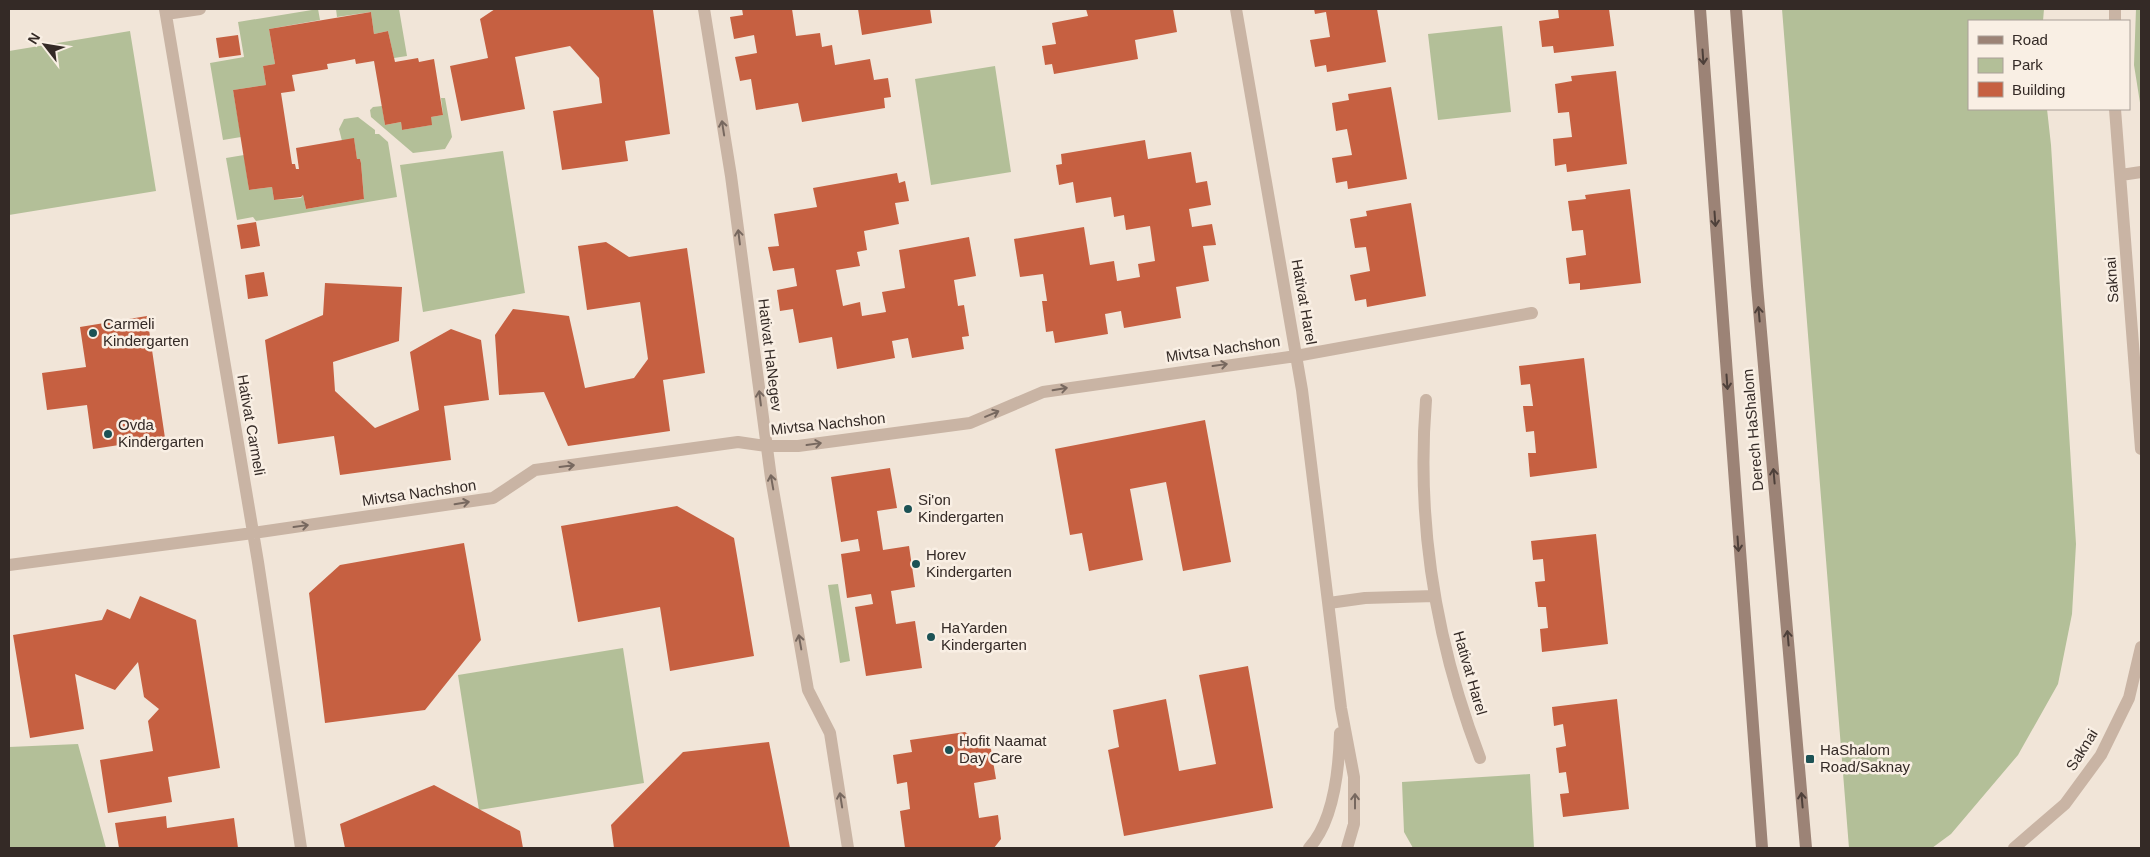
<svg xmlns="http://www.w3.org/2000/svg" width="2150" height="857" font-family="Helvetica,sans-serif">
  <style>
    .green { fill: #b3bf98 }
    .building { fill: #c66041 }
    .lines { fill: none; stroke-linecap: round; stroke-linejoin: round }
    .lane { stroke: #c9b4a4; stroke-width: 12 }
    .street { stroke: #c9b4a4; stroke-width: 12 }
    .secondary { stroke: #9c8376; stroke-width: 12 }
    .oneway { stroke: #4e403a }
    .oneway2 { stroke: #77685f }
    .poi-dot { fill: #1c5255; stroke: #f9efe4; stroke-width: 2 }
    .labels { text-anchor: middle; stroke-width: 5; stroke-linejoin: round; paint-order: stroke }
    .street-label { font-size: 15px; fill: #342a26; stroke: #f9efe4 }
    .poi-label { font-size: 15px; fill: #342a26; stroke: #f9efe4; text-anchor: start }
  </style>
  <rect width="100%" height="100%" fill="#f1e5d8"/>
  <path class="green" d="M318,9L320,20L269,29L275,64L263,66L266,85L233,90L241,137L223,140L210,63L244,57L238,22Z
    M336,9H399L407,56L394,58L388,31L374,34L371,12L337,17Z
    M1782,9H2044L2043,21H1969V109H2047L2051,145L2076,544L2072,614L2058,684L2018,755L1951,834L1932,848H1849Z
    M2136,9H2141V109L2134,65Z
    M1502,26L1511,112L1438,120L1428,34Z
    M130,31L156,191L9,215V51Z
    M995,66L1011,172L931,185L915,79Z
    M441,98H445L452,137L445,149L413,153L371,117L370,110L373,107L382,106L385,125L401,122L402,130L431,125V117L443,115Z
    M358,117L375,130V134H379L388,142L397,197L256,221L253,217L237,220L226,158L244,155L249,190L272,187L274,200L301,198L303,195L306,209L364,199L361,163L360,159H357L354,139L342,141L339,129L344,119Z
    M503,151L525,293L423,312L400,165Z
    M838,584L850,661L840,663L828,585Z
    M623,648L644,783L479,810L458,675Z
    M78,744L106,848H9V747Z
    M1530,774L1534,848H1413L1404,832L1402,782Z"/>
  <path class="building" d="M495,9L653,10L670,134L625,141L628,161L562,170L553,111L602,103L599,78L570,46L515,57L525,109L461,121L450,66L488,58L480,19Z
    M742,9H792L796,36L820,33L822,47L832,45L835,65L870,59L874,80L888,78L891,97L884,98L885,108L802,122L798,103L756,110L751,79L740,81L735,57L757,53L754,35L734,39L730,17L743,15Z
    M858,9H930L932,23L862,35Z
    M1086,9H1173L1177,32L1135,40L1138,59L1054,74L1052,64L1045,65L1042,46L1056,44L1052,23L1088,16Z
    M1314,9H1377L1386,62L1327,72L1326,65L1315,67L1310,40L1330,37L1326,12L1315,14Z
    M1558,9H1609L1614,46L1554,53L1553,46L1542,47L1539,21L1559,18Z
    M371,12L374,34L388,31L395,62L418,58L419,62L434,59L443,115L431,117L432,125L402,130L401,122L385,125L374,61L356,64L355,59L345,61L327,64L328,69L292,75L295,91L281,93L292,164H295L296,169H299L296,148L354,138L357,159H360L361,163L364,199L306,209L303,195L301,197L274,200L272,187L249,190L233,90L266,85L263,66L275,64L269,29Z
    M238,35L241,55L219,58L216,38Z
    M1616,71L1627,164L1567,172L1566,164L1555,166L1553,139L1572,137L1569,112L1558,113L1555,84L1572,81L1571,76Z
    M1391,87L1407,179L1348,189L1347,181L1336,183L1332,158L1352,155L1347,129L1336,131L1332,103L1349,100L1348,94Z
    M1145,140L1148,159L1191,152L1196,183L1207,181L1211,205L1189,209L1192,227L1212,224L1216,245L1203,246L1209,281L1176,287L1181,318L1124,328L1121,311L1105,314L1108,334L1055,343L1053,331L1046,332L1042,301H1047L1043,274L1020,277L1014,239L1084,227L1090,265L1114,261L1117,281L1140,277L1138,264L1155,261L1150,226L1126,230L1124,215L1114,217L1111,197L1076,203L1073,182L1059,185L1056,165L1062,164L1061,154Z
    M897,173L899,183L905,181L909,201L895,203L899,224L864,231L867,250L857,252L860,266L836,270L843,306L860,302L862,316L886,312L882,292L905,288L899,250L969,237L976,276L954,280L958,306L964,305L969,336L962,337L964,349L912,358L908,338L892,341L895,358L837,369L832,337L799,343L793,309L780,311L777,290L797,286L794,268L773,271L768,247L779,246L774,214L817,207L813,188Z
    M1630,189L1641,283L1580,290V283L1569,284L1566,258L1586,255L1583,230L1572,231L1568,201L1586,199L1585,195Z
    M1411,203L1426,296L1367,307L1366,299L1355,301L1350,275L1370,271L1366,247L1355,248L1350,219L1367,216L1366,211Z
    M256,222L260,246L241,249L237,225Z
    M606,242L629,257L687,248L705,373L663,380L670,431L568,446L544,392L499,395L495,335L513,309L569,316L585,388L634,378L648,359L640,302L587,310L578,246Z
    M264,272L268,296L248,299L245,275Z
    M325,283L402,287L399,341L333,362L335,391L375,428L419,410L410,352L451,329L481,340L489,400L444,406L451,460L340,475L334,436L278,444L265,340L323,315Z
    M147,316L165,438L93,449L87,405L47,410L42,373L86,367L80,327Z
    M1584,358L1597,468L1530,477L1528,453H1536L1534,431L1526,432L1523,406H1533L1530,384L1521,385L1519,366Z
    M1205,420L1231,562L1183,571L1166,482L1130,489L1143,560L1089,571L1082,533L1070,535L1055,449Z
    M890,468L897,508L877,511L883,550L909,546L915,587L891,591L896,624L915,621L922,668L866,676L855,607L873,604L871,594L847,598L841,554L860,551L858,539L841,542L831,477Z
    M677,506L734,538L754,656L670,671L660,607L578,622L561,526Z
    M1596,534L1608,644L1542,652L1540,629L1548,628L1546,607H1538L1535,582L1545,581L1543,559L1533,560L1531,541Z
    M464,543L481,640L425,710L325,723L309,593L340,565Z
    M140,596L196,620L220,768L168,777L172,802L108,813L100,760L153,751L148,721L159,709L144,697L138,662L115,690L75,674L84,729L30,738L13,635L102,620L107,609L130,619Z
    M1248,666L1273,808L1124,836L1108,750L1119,747L1113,710L1166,699L1179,771L1216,764L1199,675Z
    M1617,699L1629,809L1563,817L1560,794L1569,793L1566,772L1559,773L1556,748L1566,746L1563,724L1554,726L1552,707Z
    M965,732L991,749L996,779L974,783L979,818L998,815L1001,839L994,848H905L900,811L910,809L907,782L897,784L893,755L912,752L910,740Z
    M769,742L790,848H614L611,825L683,752Z
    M434,785L520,831L523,848H345L340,824Z
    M166,816L167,828L234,818L238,848H119L115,823Z"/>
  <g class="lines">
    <path class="lane" d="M1426,400C1416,523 1436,643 1480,758
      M1329,603L1365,598L1435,596"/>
    <path class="street" d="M165,9L258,562L301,848
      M704,9L731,176L771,478L808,690L830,733L848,848
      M1236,9L1302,390L1341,708L1354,777V824L1347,848
      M166,14L200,9
      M2115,21V9
      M2115,109L2141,449
      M2121,175L2141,172
      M9,565L253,533L493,498L535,470L738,442L766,446H798L970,423L1043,392L1296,356L1532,313
      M1309,848C1334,821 1339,768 1340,733
      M2014,848L2065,804L2101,755L2129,698L2141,647"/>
    <path class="secondary" d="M1700,9L1762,848
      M1736,9L1757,286L1806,848"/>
  </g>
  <defs><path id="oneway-shaft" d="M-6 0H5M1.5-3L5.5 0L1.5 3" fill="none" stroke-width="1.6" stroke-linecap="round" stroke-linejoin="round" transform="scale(1.25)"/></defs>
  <g class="oneway">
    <use href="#oneway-shaft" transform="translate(1703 57) rotate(86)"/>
    <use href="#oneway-shaft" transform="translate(1715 219) rotate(86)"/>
    <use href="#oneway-shaft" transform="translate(1759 314) rotate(-95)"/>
    <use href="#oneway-shaft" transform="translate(1727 382) rotate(86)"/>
    <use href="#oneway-shaft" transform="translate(1774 476) rotate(-95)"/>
    <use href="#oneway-shaft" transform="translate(1738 544) rotate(86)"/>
    <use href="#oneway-shaft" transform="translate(1788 638) rotate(-95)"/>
    <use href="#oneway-shaft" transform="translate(1802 800) rotate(-95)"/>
  </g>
  <g class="oneway2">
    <use href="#oneway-shaft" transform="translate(723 128) rotate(-99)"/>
    <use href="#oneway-shaft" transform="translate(739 237) rotate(-97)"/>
    <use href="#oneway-shaft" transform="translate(1220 365) rotate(-8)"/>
    <use href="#oneway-shaft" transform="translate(1060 389) rotate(-9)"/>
    <use href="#oneway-shaft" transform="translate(760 398) rotate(-97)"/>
    <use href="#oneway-shaft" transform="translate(992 414) rotate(-23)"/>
    <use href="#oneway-shaft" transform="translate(814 444) rotate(-8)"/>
    <use href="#oneway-shaft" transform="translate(567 466) rotate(-7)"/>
    <use href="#oneway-shaft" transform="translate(772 482) rotate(-100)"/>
    <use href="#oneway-shaft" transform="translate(462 503) rotate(-9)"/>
    <use href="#oneway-shaft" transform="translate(301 526) rotate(-8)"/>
    <use href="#oneway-shaft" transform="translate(800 642) rotate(-100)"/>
    <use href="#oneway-shaft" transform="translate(841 800) rotate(-99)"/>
    <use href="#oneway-shaft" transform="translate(1355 801) rotate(-90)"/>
  </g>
  <g class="poi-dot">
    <circle cx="93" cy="333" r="5"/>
    <circle cx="108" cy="434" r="5"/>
    <circle cx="908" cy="509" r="5"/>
    <circle cx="916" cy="564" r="5"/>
    <circle cx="931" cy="637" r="5"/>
    <circle cx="949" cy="750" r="5"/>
    <rect x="1805" y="754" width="10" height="10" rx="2.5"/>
  </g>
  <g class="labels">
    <g class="street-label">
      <text transform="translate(2112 280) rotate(-94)" y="5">Saknai</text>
      <text transform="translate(1304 302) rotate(80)" y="5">Hativat Harel</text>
      <text transform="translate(1223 349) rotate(-8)" y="5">Mivtsa Nachshon</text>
      <text transform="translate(770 355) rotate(83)" y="5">Hativat HaNegev</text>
      <text transform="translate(828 424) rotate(-6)" y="5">Mivtsa Nachshon</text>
      <text transform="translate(251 425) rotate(80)" y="5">Hativat Carmeli</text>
      <text transform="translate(1753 430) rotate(-95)" y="5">Derech HaShalom</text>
      <text transform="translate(419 493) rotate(-8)" y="5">Mivtsa Nachshon</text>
      <text transform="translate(1470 673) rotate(74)" y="5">Hativat Harel</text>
      <text transform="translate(2082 750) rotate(-58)" y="5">Saknai</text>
    </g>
    <g class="poi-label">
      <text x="103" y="329">Carmeli<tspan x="103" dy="17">Kindergarten</tspan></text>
      <text x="118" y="430">Ovda<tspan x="118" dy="17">Kindergarten</tspan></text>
      <text x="918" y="505">Si'on<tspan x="918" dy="17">Kindergarten</tspan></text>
      <text x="926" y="560">Horev<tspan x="926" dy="17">Kindergarten</tspan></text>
      <text x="941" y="633">HaYarden<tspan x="941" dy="17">Kindergarten</tspan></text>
      <text x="959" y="746">Hofit Naamat<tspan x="959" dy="17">Day Care</tspan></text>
      <text x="1820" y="755">HaShalom<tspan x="1820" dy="17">Road/Saknay</tspan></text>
    </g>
  </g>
  <rect width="2150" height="857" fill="none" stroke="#342a26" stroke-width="20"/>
  <rect x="1968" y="20" width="162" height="90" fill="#f9efe4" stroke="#aaa098"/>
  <rect x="1978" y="36" width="25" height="8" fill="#9c8376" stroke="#aaa098"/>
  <text x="2012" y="45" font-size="15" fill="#342a26">Road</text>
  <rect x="1978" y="58" width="25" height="15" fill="#b3bf98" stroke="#aaa098"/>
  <text x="2012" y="70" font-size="15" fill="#342a26">Park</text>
  <rect x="1978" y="82" width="25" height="15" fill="#c66041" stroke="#aaa098"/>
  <text x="2012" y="95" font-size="15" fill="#342a26">Building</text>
  <g transform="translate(45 45) rotate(301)" stroke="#f9efe4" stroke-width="4" paint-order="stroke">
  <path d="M0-4L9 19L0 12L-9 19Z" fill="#342a26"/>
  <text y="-8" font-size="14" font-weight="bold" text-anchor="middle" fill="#342a26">N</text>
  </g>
</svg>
